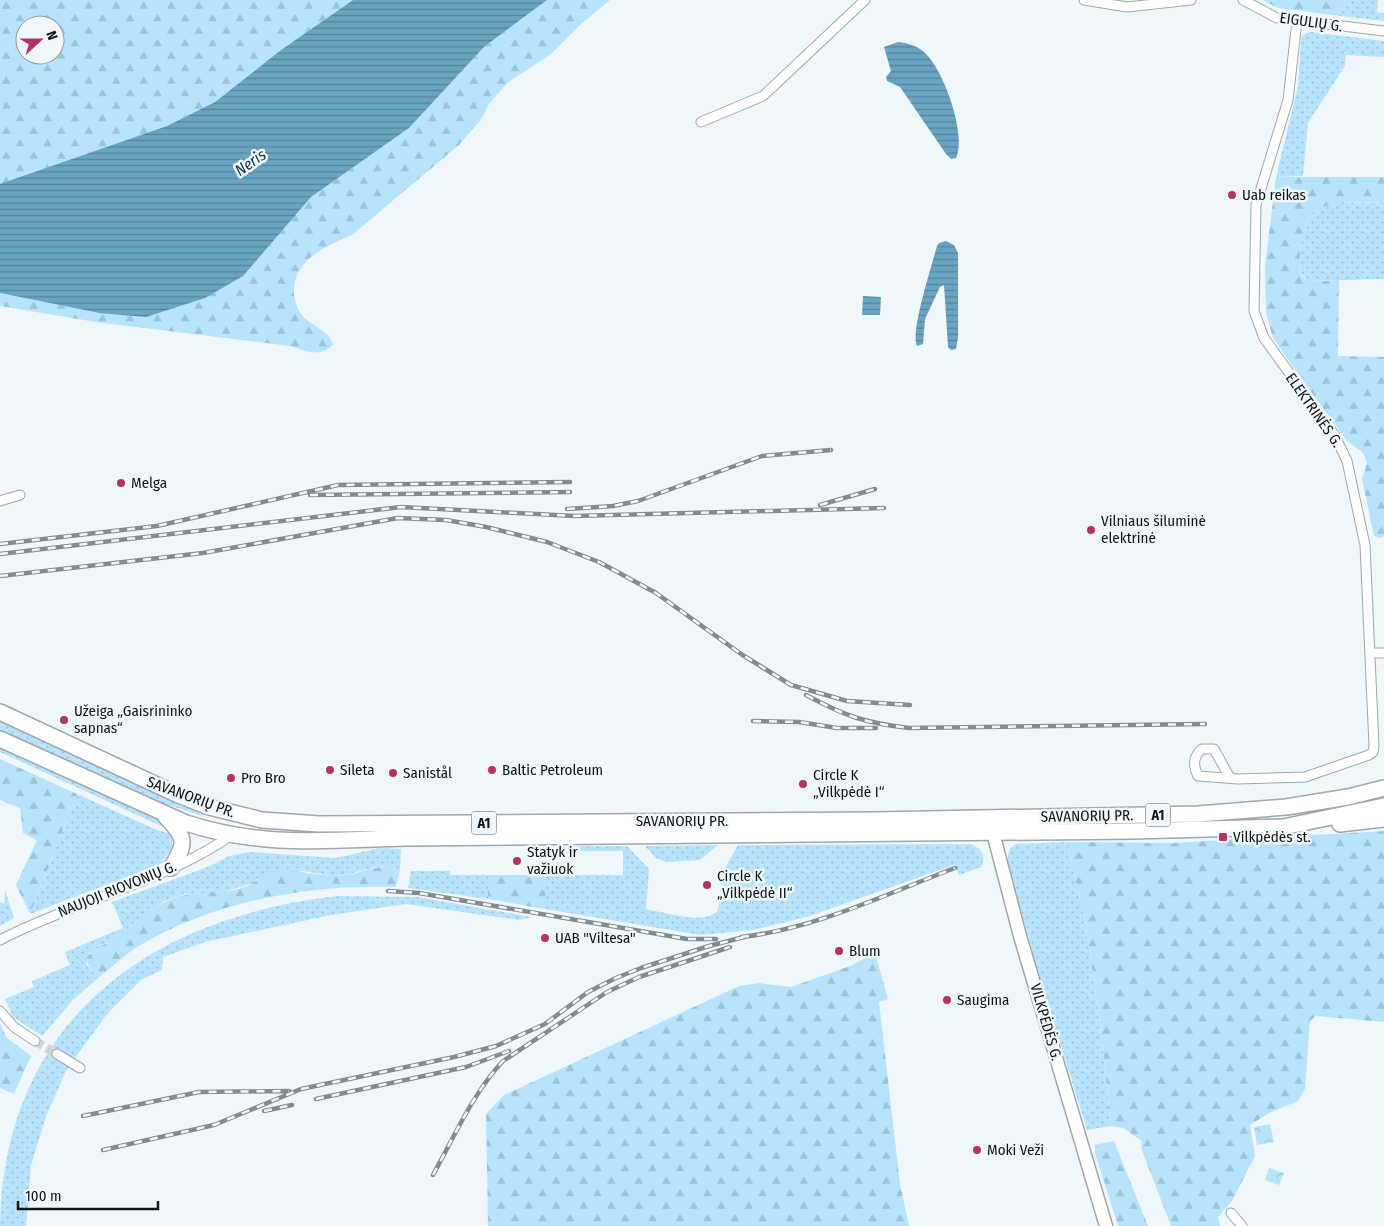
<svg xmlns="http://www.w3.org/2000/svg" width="1384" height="1226" font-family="'Fira Sans Condensed',sans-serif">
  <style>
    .grass { fill: url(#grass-dots) }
    .forest { fill: url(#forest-firs); fill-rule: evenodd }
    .park { fill: url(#park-crowns) }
    .water { fill: url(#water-rules) }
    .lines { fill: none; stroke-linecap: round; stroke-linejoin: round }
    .street-tunnel { stroke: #cfd5d9; stroke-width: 9; stroke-dasharray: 9 4.5; stroke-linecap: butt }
    .street-casing { stroke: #a1a7ab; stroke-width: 11 }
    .secondary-casing { stroke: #a1a7ab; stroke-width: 15 }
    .highway-casing { stroke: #a1a7ab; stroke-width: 18 }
    .street { stroke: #fff; stroke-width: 9 }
    .secondary { stroke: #fff; stroke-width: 12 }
    .highway { stroke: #fff; stroke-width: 15 }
    .rail-casing { stroke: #858a8d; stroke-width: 4.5 }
    .rail { stroke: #f0f7fb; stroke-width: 2.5; stroke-dasharray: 8; stroke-linecap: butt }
    .poi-dot { fill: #ba2f6a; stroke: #f0f7fb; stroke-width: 2 }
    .labels { text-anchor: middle; stroke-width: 5; stroke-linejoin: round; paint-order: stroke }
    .shield { fill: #f0f7fb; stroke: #55595b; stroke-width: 1 }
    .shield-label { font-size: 14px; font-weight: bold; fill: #121516 }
    .street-label { font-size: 15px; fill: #121516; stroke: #f0f7fb }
    .poi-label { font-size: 15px; fill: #121516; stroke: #f0f7fb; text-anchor: start }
    .water-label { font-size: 16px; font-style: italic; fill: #14303e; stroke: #f0f7fb }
  </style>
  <defs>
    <pattern id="grass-dots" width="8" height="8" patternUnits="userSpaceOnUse" patternTransform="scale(1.25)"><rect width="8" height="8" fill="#b7e4fc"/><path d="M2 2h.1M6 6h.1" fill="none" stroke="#9cc3d7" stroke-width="1.8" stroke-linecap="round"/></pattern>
    <pattern id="forest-firs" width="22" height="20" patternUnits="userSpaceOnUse" patternTransform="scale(1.25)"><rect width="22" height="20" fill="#b7e4fc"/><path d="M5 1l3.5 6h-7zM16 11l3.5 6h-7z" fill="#9cc3d7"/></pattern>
    <pattern id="park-crowns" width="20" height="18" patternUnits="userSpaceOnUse" patternTransform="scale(1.25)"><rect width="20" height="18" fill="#b7e4fc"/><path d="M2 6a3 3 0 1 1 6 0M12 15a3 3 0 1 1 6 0" fill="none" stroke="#9cc3d7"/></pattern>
    <pattern id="water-rules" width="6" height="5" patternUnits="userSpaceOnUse" patternTransform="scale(1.25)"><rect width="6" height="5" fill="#69a4c3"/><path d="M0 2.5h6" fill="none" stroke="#55849d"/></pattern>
  </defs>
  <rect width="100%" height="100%" fill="#f0f7fb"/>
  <path class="grass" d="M1344,0H1378L1377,12L1384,13V21L1341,16Z
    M1311,32L1384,41V57L1346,55L1345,66L1308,123L1303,176L1276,177L1298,86L1301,39L1304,34Z
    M1343,202L1384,203V279L1308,281C1289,267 1305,234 1310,214L1323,205Z
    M0,720L170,800L204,813L203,816L153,800L0,730Z
    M0,745L160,819L164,825L161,826L0,752Z
    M77,794L157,830L172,834V848L161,864L30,914Z
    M1384,794V800L1318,813L1231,820L1303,812Z
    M1067,842L1085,921L1099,1015L1111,1126L1087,1130L1036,964L1007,860L1010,848L1016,844Z
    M971,844C981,849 987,856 981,867L959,875L954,865L807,917L753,930L700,935L545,909V875H623V851H576V846H627L649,869L646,909C664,912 706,926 718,910L726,866L738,845Z
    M718,845L700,860L666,862L656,858L645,846Z
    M379,848L401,849L400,870L388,866L376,867L345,875L333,876L303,871L258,878L254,883L218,893L186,894L164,901L114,939L88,954L87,965L98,978L74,999L42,1036L13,1017L5,999L34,987L32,981L70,965L65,952L123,928L112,902L210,866L229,856L250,852L336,858Z
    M411,871H450V875H488V899L408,888Z
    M5,890L14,918L0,926V902L4,904Z
    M338,896L418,897L532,917L519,920L406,904L331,915L205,942L163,957L162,970L141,980L107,1014L67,1069L47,1114L31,1165L26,1226H0C3,1022 148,917 338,896Z"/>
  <path class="forest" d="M0,0H353L281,50L215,102L167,126L4,185L0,184ZM25,25H55V55H25Z
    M547,0H610L581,24L550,55L507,83L489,104L482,118L459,145L352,235C326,246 293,260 294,292C294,299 297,308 301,314C310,326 330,330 333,345C319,358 306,351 290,346L96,322L0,306V293L99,313L286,223L311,197L409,128L484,47Z
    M1262,0H1344L1341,16L1278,8Z
    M1276,177H1384V203C1357,202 1334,198 1310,214C1306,228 1290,273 1307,280C1315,283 1330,280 1339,280L1338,356L1384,357V536L1380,538L1374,536L1362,479L1367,463L1363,453L1346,440L1294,368L1273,338L1266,313L1265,266Z
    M0,759L77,794L30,914L16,885L37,840L23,833L20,808L0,800Z
    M1384,831V1022L1316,1016L1310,1021L1305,1089L1298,1101L1269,1113L1250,1125L1255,1156L1232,1201L1218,1217L1220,1226H1171L1141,1148L1142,1141L1123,1128L1111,1126L1099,1015L1085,921L1067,842L1173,843Z
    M388,866L400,870L396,887C308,884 214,901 137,947C123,956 111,968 98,978C76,953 91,954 112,940C137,924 155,900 186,895C205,891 236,894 253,883C261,878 263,872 275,871C295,869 313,875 332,876C351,877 369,867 388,866Z
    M488,875H545V909L488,899Z
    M875,953L888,999L879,1002L900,1184L909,1226H488L486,1114L504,1095L739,986L759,983L791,987L850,966Z
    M0,1023L6,1037L31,1056L14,1094L0,1088Z
    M1114,1141L1148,1226H1118L1095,1153V1145Z"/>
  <path class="park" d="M1270,1124L1274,1142L1257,1145L1254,1127Z
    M1269,1168L1284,1173L1279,1185L1265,1180Z"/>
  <path class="water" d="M353,0H547L484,47L409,128L311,197L243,276L205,298L146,317L99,313L0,293V184L167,126L215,102L281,50Z
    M898,42C908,43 919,46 926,54C944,71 967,136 956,158L951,159L946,154L900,87L887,81L886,77L891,71L884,47Z
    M946,241L954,245L958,253V338L956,349L951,350L948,347L944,285L940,287L925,319L923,344L917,346C910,332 932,265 937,246L939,243Z
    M863,296L881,297L880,315H862Z"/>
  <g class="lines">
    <path class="street-tunnel" d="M35,1041L57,1054"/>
    <defs>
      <path id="street" d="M1084,0L1127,7L1191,0
        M1243,0L1277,18L1384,31
        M701,122L763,96L865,0
        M0,501L20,495
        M1372,653H1384
        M1230,778L1214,749H1202C1193,756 1193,766 1198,776L1238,779L1305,777L1369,755L1373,752L1374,746L1365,545L1347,461L1335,436L1264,338L1254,311L1256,205L1288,100L1297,21
        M0,940C75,901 162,883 232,835
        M0,1011L14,1027L35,1041
        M57,1054L80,1068
        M1231,1213L1242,1226"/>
      <path id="secondary" d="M991,825L1020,936L1106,1226"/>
      <path id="highway" d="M0,712L174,793L209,807L262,820L319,824L875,820L1198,814L1286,807L1348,797L1384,788
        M0,739L186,823C263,848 328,840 406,838L1133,831L1283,827L1384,806
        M166,817C187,839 186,843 171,868
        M1340,824L1384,819"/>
    </defs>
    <use href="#street" class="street-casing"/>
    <use href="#secondary" class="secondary-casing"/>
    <use href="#highway" class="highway-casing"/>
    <use href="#street" class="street"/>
    <use href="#secondary" class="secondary"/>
    <use href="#highway" class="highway"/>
    <defs>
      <path id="rail" d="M310,495L570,492
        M820,505L875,489
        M567,509L613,506L638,501L762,456L831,450
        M0,544L157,526L338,485L570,482
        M0,554L401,507L574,516L884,508
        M0,576L203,553L398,518L446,520L486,527L547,542L599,562L656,593L741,654L791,685L847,701L910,705
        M806,695C845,716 865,723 909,728L1205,724
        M753,721L799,722L837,728H876
        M388,891L419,893L687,939H716
        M741,937C815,929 886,894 955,868
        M316,1099L466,1067L509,1051
        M264,1111L292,1105
        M83,1116L199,1092L289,1091
        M103,1150L214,1125L301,1089L454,1057L496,1046L545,1024L588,992L616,978L641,968L709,946L748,936
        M433,1175C454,1137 473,1093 503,1061L607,992L639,977L730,947"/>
    </defs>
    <use href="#rail" class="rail-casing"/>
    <use href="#rail" class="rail"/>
  </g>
  <g class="poi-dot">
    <circle cx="1232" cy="195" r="5"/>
    <circle cx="121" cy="483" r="5"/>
    <circle cx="1091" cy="530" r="5"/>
    <circle cx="64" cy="720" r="5"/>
    <circle cx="330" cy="770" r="5"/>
    <circle cx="492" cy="770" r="5"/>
    <circle cx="393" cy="773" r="5"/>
    <circle cx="231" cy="778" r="5"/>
    <circle cx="803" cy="784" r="5"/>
    <rect x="1218" y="832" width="10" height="10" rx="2.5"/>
    <circle cx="517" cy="861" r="5"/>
    <circle cx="707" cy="885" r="5"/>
    <circle cx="545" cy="938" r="5"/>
    <circle cx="839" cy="951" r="5"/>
    <circle cx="947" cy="1000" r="5"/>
    <circle cx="977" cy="1150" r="5"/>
  </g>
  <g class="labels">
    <g class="shield">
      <rect x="1145.5" y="803.5" width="25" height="23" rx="4"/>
      <rect x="471.5" y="811.5" width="25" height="23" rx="4"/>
    </g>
    <g class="shield-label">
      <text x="1158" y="820">A1</text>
      <text x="484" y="828">A1</text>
    </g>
    <g class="street-label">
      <text transform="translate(1311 22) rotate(8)" y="5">EIGULIŲ G.</text>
      <text transform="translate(1314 410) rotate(55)" y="5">ELEKTRINĖS G.</text>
      <text transform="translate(191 797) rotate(20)" y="5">SAVANORIŲ PR.</text>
      <text transform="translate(1087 816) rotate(-1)" y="5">SAVANORIŲ PR.</text>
      <text x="682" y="826">SAVANORIŲ PR.</text>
      <text transform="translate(117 889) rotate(-22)" y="5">NAUJOJI RIOVONIŲ G.</text>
      <text transform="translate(1046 1022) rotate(74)" y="5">VILKPĖDĖS G.</text>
    </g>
    <g class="poi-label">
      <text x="1242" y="200">Uab reikas</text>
      <text x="131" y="488">Melga</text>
      <text x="1101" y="526">Vilniaus šiluminė<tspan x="1101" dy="17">elektrinė</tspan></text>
      <text x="74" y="716">Užeiga „Gaisrininko<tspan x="74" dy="17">sapnas“</tspan></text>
      <text x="340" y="775">Sileta</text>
      <text x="502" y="775">Baltic Petroleum</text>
      <text x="403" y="778">Sanistål</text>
      <text x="813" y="780">Circle K<tspan x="813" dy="17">„Vilkpėdė I“</tspan></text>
      <text x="241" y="783">Pro Bro</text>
      <text x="1233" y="842">Vilkpėdės st.</text>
      <text x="527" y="857">Statyk ir<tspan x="527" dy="17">važiuok</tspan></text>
      <text x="717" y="881">Circle K<tspan x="717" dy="17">„Vilkpėdė II“</tspan></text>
      <text x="555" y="943">UAB "Viltesa"</text>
      <text x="849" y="956">Blum</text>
      <text x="957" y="1005">Saugima</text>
      <text x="987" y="1155">Moki Veži</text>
    </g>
    <g class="water-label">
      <text transform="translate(250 162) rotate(-35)" y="6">Neris</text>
    </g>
  </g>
  <g transform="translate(40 40) rotate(69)"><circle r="24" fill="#f0f7fb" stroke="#979d9f"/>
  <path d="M0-4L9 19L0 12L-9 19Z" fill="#ba2f6a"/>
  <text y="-8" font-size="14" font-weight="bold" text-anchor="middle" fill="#121516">N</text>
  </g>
  <path d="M18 1201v8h140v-8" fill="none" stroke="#121516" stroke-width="2.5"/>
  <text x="25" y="1201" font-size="15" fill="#121516" stroke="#f0f7fb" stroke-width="4" paint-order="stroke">100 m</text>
</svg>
